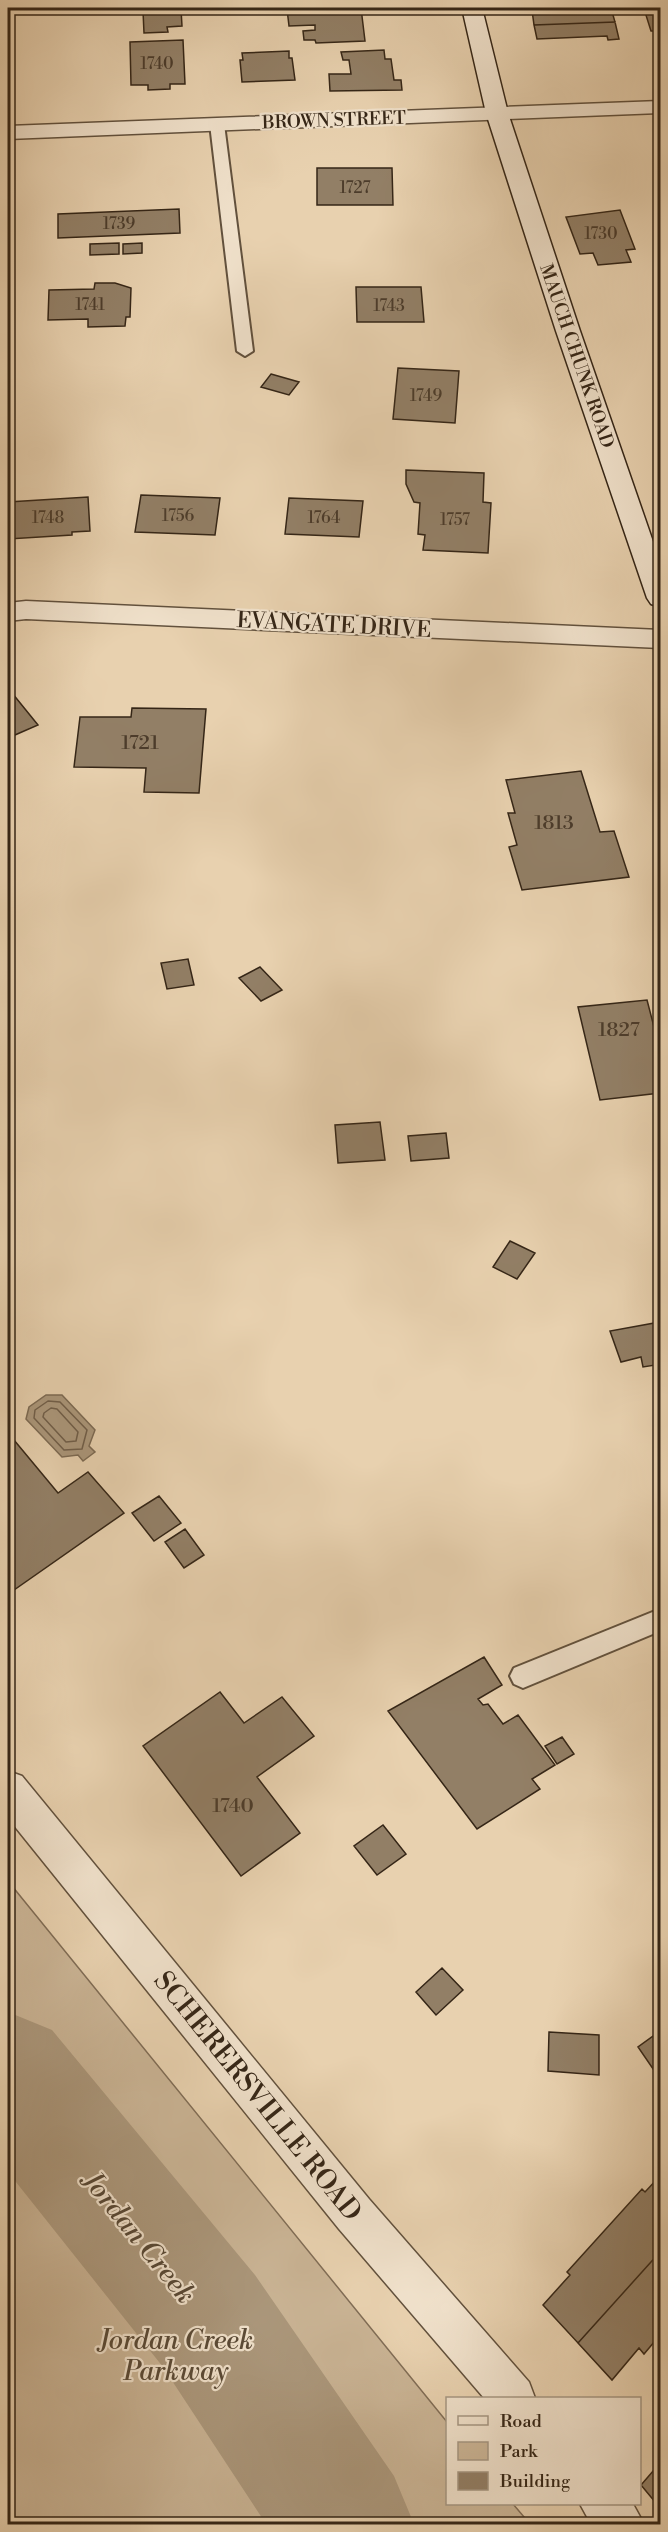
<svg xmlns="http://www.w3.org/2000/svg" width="668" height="2532" font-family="'Libre Bodoni',serif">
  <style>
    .green { fill: #cab495; stroke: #806d56; stroke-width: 1.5 }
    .water { fill: #ab977b; stroke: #7c6a53; stroke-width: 1.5 }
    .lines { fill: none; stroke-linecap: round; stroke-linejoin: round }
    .shore { stroke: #705e49; stroke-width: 1.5 }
    .river { fill: #ab977b; fill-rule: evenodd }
    .building { fill: #927f66; stroke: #352617; stroke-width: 1.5 }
    .service-casing { stroke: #62513d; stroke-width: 4 }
    .minor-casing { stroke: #62513d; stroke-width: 3 }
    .secondary-casing { stroke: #352617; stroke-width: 3 }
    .service { fill: #f0e1cb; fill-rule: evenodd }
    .minor { fill: #f0e1cb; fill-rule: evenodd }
    .secondary { fill: #f0e1cb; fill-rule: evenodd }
    .labels { text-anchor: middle; stroke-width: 4.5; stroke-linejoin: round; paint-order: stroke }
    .far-number-label { font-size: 16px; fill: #4c3c2b }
    .far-street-label { font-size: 18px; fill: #352617; stroke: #f0e1cb }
    .number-label { font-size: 20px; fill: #4c3c2b }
    .street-label { font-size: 22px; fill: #352617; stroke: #f0e1cb }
    .near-street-label { font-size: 27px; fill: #352617; stroke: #f0e1cb }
    .near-park-label { font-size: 27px; font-style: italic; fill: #5a4a36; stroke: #f0e1cb }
    .near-water-label { font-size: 28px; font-style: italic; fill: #584835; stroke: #f0e1cb }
  </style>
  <rect width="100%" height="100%" fill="#e8d1af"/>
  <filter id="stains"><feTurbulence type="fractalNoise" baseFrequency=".00333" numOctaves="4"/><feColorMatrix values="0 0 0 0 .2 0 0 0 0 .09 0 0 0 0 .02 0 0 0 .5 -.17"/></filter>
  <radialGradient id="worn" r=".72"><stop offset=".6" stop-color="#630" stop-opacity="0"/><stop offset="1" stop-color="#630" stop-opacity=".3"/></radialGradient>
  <path class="green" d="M8,1881L447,2422L448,2504H513L530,2524H8Z"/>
  <path class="water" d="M46,1395H62L95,1430L89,1446L95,1452L83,1461L78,1455L62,1457L26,1419L29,1407Z"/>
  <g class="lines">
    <path class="shore" d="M48,1401L60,1402L87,1430L82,1449L64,1450L34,1418L35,1410Z
      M51,1408L57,1409L78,1432L76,1441L66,1442L43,1417L44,1413Z"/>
    <path class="river" d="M8,2012L52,2030L255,2275L394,2476L414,2524H266L163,2367L8,2172Z"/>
  </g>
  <path class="building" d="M313,8H361L365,41L316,43L315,40H304L303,31L315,30V25L289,26L287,9Z
    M601,8H611L615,22L534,25L532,10Z
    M181,9L182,26L167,27L168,32L144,33L143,11Z
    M660,11V31H651L645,12Z
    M615,22L619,39L608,40L607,36L537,39L534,25Z
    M183,40L185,84H170V89L148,90V85H131L130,42Z
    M384,50L385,59H391L394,80H401L402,90L330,91L329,74H351L349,60H343L341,52Z
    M289,51V58H292L295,80L242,82L240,60H243L242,53Z
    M317,168H392L393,205H317Z
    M179,209L180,233L58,238V214Z
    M620,210L635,249L626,250L631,262L598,265L593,253L580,254L566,217Z
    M119,243V254L90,255V244Z
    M142,243V253L123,254V244Z
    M95,283H115L131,288L130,317H126L125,326L88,327V319L48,320L49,290L94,289Z
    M356,287H421L424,322H357Z
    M398,368L459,371L455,423L393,419Z
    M271,374L299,382L289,395L261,387Z
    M406,470L484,473L483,502L491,503L488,553L423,550L425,535L418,534L420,503L414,502L406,484Z
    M141,495L220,498L215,535L135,532Z
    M88,497L90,531L72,532V535L8,539V502Z
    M289,498L363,501L359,537L285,534Z
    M8,688L38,725L8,738Z
    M132,708L206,709L199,793L144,792L146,768L74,767L80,717H131Z
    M581,771L600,832L614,831L629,877L522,890L509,847L517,845L508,813H515L506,780Z
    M188,959L194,985L167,989L161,963Z
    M260,967L282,990L261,1001L239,978Z
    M647,1000L660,1050V1093L600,1100L578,1007Z
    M380,1122L385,1160L338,1163L335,1125Z
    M446,1133L449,1158L411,1161L408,1136Z
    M510,1241L535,1253L517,1279L493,1267Z
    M660,1322V1382L655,1365L643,1367L641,1357L621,1362L610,1331Z
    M14,1440L58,1493L88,1472L124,1513L14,1590L8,1582V1444Z
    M159,1496L181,1523L154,1541L132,1513Z
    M185,1529L204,1555L184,1568L165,1542Z
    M484,1657L502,1685L478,1699L483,1705L488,1704L503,1724L518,1715L555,1765L532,1779L540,1789L477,1829L388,1711Z
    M220,1692L244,1723L282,1697L314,1736L257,1777L300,1833L241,1876L143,1746Z
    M562,1737L574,1754L557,1764L545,1746Z
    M383,1825L406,1854L377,1875L354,1846Z
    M442,1968L463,1990L436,2015L416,1992Z
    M660,2031V2079L638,2047Z
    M549,2032L599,2035V2075L548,2071Z
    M660,2176V2252L578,2343L543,2305L570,2275L567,2272L642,2189L645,2192Z
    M660,2252V2335L644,2354L639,2348L612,2380L578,2343Z
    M660,2463V2508L641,2485Z"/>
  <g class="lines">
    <defs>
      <path id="service" d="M217,120L224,124L253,351L245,356L237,351L210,124Z
        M660,1609V1631L523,1688L514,1684L510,1676L514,1668Z"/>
      <path id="minor" d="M660,101V113L8,139V126Z
        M26,601L660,630V648L26,619L8,621V603Z
        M8,1771L22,1776L369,2199L529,2382L535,2398H484L339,2229L8,1818Z
        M580,2504H633L644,2524H591Z"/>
      <path id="secondary" d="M462,8H482L508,113L580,331L660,562V607L651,604L647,598L556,331L486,113Z"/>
    </defs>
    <use href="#service" class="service-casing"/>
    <use href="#minor" class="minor-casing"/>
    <use href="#secondary" class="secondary-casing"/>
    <use href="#service" class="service"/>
    <use href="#minor" class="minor"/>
    <use href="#secondary" class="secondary"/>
  </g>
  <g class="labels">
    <g class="far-number-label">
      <text x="157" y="69">1740</text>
      <text x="355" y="193">1727</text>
      <text x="119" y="229">1739</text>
      <text x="601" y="239">1730</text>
      <text x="90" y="310">1741</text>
      <text x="389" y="311">1743</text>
      <text x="426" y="401">1749</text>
      <text x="178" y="521">1756</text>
      <text x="48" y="523">1748</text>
      <text x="324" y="523">1764</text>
      <text x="455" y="525">1757</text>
    </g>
    <g class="far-street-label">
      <text transform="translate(334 120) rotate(-2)" y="6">BROWN STREET</text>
      <text transform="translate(577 356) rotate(71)" y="6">MAUCH CHUNK ROAD</text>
    </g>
    <g class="number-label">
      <text x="140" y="749">1721</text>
      <text x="554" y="829">1813</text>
      <text x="619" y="1036">1827</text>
      <text x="233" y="1812">1740</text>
    </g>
    <g class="street-label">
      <text transform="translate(334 624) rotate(3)" y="8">EVANGATE DRIVE</text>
    </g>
    <g class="near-street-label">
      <text transform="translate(258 2096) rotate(51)" y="9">SCHERERSVILLE ROAD</text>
    </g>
    <g class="near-park-label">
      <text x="176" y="2349">Jordan Creek<tspan x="176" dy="31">Parkway</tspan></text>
    </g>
    <g class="near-water-label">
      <text transform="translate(140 2237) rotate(51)" y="10">Jordan Creek</text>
    </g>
  </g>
  <rect width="668" height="2532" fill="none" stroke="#e8d1af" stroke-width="30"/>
  <rect x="9" y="9" width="650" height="2514" fill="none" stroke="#352617" stroke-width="3"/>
  <rect x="15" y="15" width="638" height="2502" fill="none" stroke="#352617" stroke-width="1.5"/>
  <rect x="446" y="2397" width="195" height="108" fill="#f0e1cb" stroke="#a59683" stroke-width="1.5"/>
  <rect x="458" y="2416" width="30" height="9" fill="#f0e1cb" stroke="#a59683" stroke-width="1.5"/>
  <text x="500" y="2427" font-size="18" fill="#352617">Road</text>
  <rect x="458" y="2442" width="30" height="18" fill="#cab495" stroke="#a59683" stroke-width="1.5"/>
  <text x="500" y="2457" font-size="18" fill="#352617">Park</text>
  <rect x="458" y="2472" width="30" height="18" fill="#927f66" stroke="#a59683" stroke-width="1.5"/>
  <text x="500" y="2487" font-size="18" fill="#352617">Building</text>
  <rect width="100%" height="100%" filter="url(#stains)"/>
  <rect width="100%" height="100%" fill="url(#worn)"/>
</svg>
